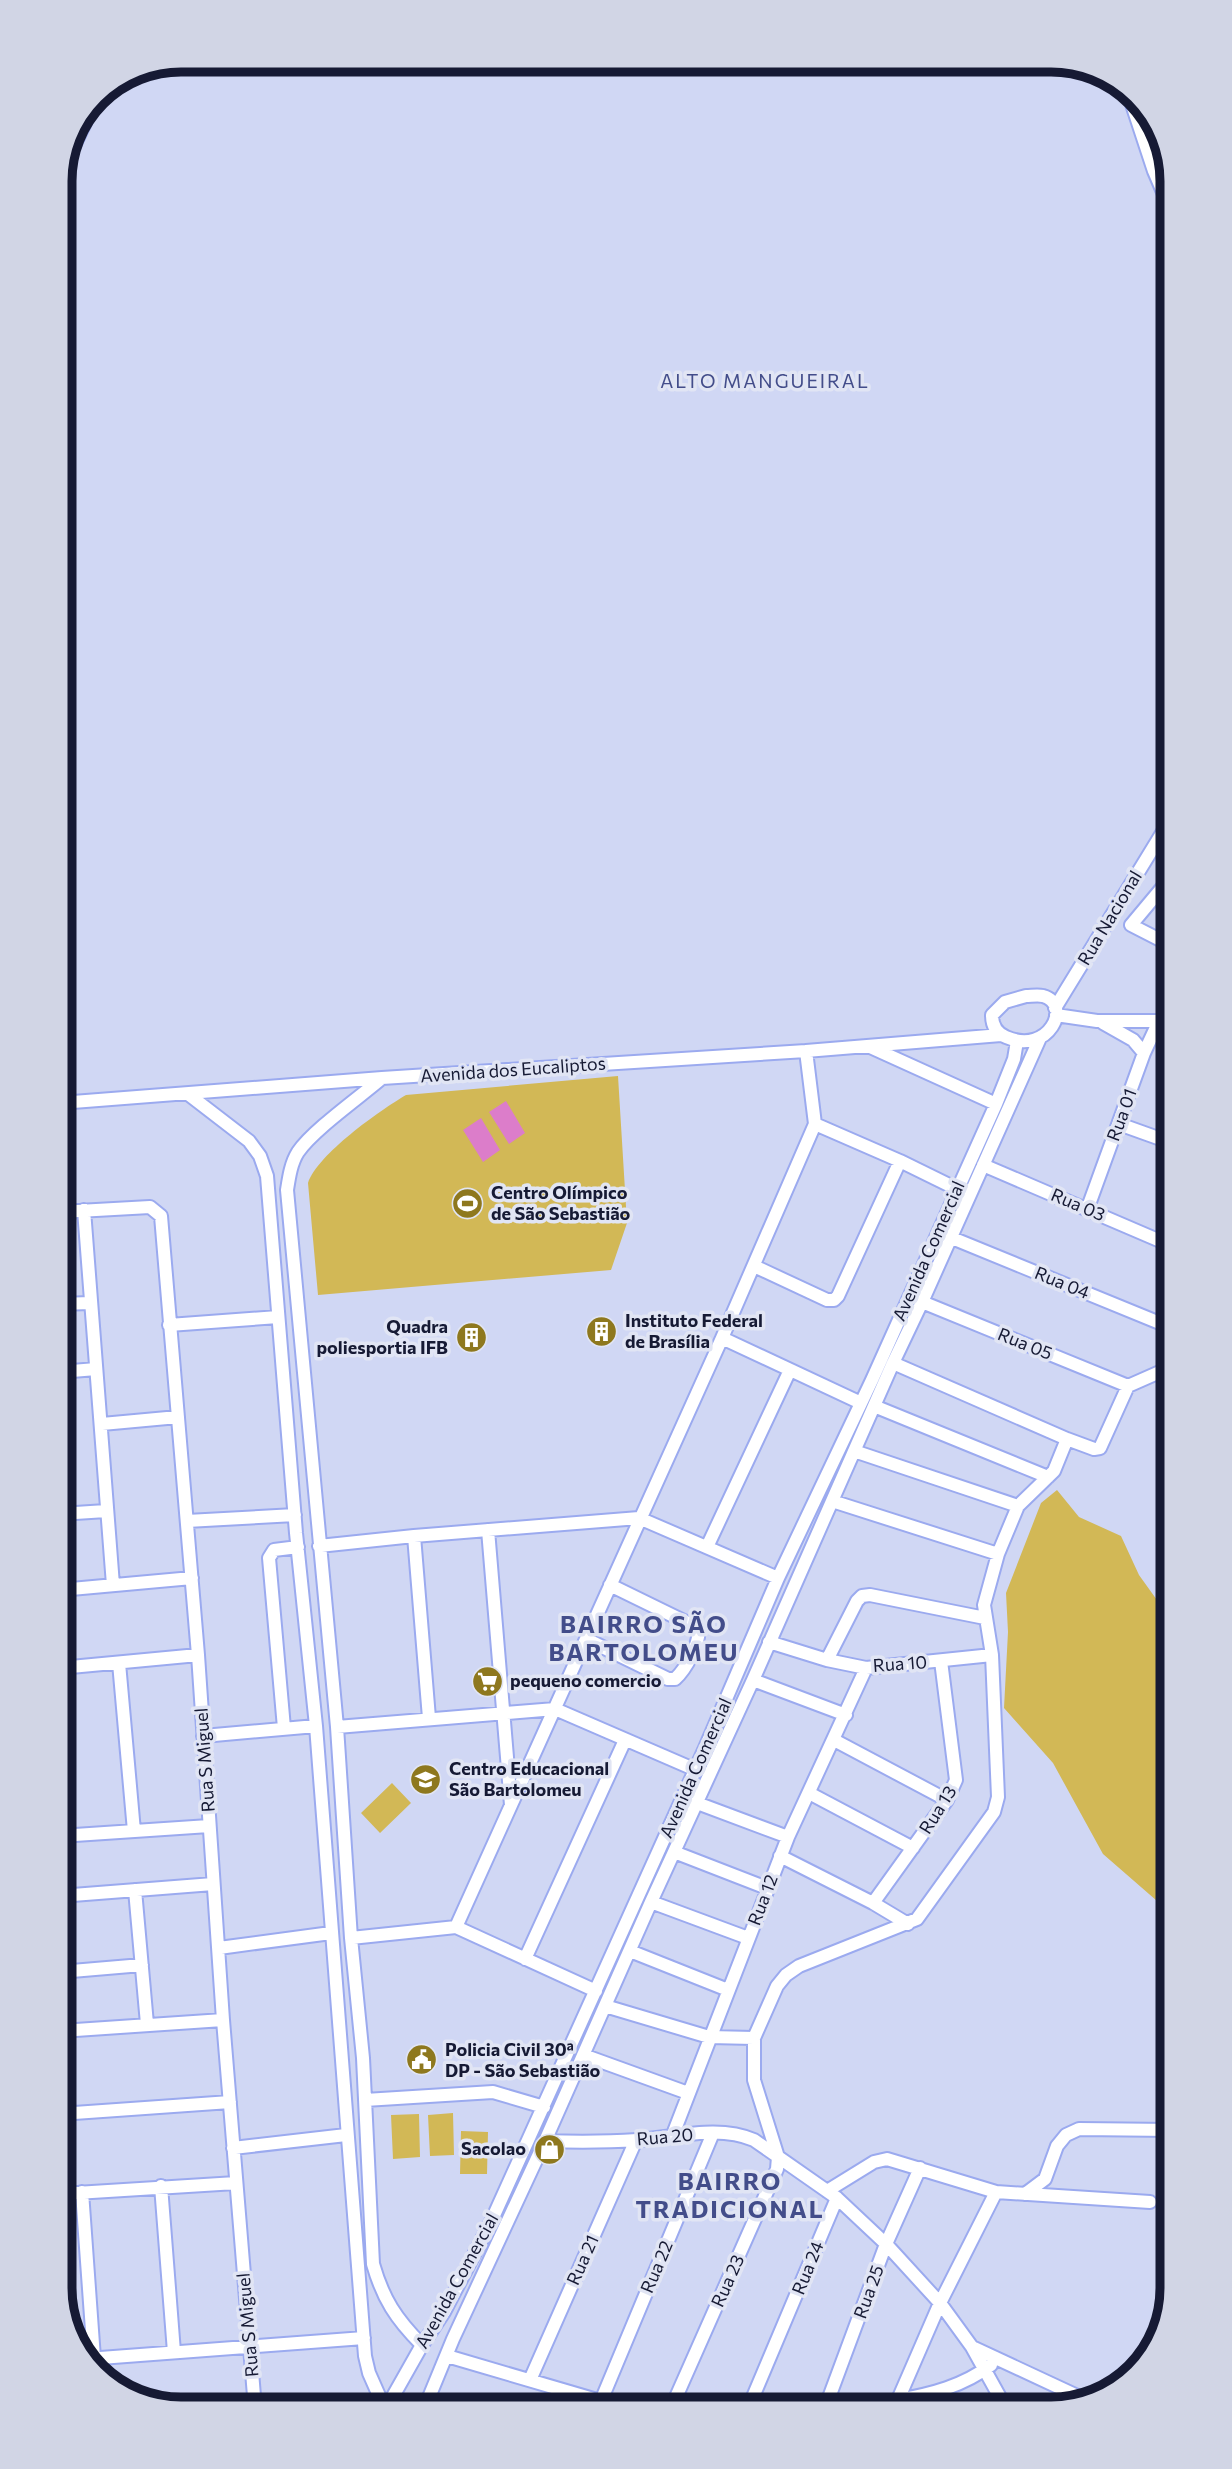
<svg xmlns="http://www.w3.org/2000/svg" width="1232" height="2469" font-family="Commissioner,sans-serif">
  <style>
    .green { fill: #d2b856 }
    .water { fill: #dc7dca }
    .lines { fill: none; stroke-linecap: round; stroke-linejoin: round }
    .minor-casing { stroke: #9baaef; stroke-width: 16 }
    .minor { stroke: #fff; stroke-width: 12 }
    .labels { text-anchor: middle; stroke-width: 7; stroke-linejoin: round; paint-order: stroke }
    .street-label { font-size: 18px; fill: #161a34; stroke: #e1e5f4 }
    .poi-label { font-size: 18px; font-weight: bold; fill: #161a34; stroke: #e1e5f4; text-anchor: start }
    .neighbourhood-label { font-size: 19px; letter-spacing: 2px; fill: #434d8a; stroke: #e1e5f4 }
    .district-label { font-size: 24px; font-weight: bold; letter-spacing: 2px; fill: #434d8a; stroke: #e1e5f4 }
    .rim { fill: none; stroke: #161a34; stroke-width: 9 }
  </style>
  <rect width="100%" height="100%" fill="#d0d7f4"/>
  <path class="green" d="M618,1076L627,1223L611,1270L318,1295L308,1183C318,1154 379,1111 406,1095Z
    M1057,1490L1079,1517L1121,1536L1139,1575L1172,1621V1914L1103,1854L1053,1763L1004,1708L1008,1632L1006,1593L1041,1503Z
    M392,1783L411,1803L380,1833L361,1813Z
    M453,2113L454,2155L430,2156L428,2115Z
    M419,2114L420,2157L393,2159L391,2115Z
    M461,2131L488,2132L487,2174H460Z"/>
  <path class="water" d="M506,1101L525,1133L509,1144L489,1112Z
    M481,1118L500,1150L483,1162L463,1130Z"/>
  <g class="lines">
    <defs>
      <path id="minor" d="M1126,86L1154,171L1172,213
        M1154,171L1166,147
        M60,175L100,91
        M1172,946L1131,925L1172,876
        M1026,996C1031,996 1038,995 1043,996C1073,1004 1049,1056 1006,1037C996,1033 992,1025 992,1015L1005,1002Z
        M1055,1008L1172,817
        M1056,1015L1097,1021H1159L1172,1025
        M1103,1023L1133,1040L1144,1053
        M868,1046L996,1104
        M382,1078C360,1097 313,1130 298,1152C291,1163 289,1177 287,1190L337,1727L351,1938L363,2058L373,2264C383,2299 396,2319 422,2345
        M188,1094L249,1141L260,1156L267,1176L296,1533L316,1726L365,2356L369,2373L384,2407
        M60,1103L382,1078L806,1051L1001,1035
        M815,1124L900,1161L957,1189
        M1119,1124L1172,1143
        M983,1165L1172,1246
        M84,1210L113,1585
        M1087,1210L1144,1053L1159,1021
        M60,1212L150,1207L161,1216L198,1655L223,2020L255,2408
        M952,1238L1172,1328
        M754,1266L827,1300H834L838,1296L900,1161
        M922,1302L1128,1386
        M60,1304L90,1303
        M169,1325L278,1317
        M722,1338L861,1403
        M893,1363L1067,1439
        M60,1372L96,1369
        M874,1406L1048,1477
        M102,1424L178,1417
        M854,1451L1018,1506
        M832,1501L998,1554
        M60,1514L106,1511
        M187,1521L295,1515
        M488,1530L511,1805
        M414,1536L429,1718
        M319,1546L414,1536L639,1518L778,1578
        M707,1547L790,1370
        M60,1590L192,1578
        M586,1639L668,1679H675C686,1669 701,1642 698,1628L610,1585
        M769,1642L827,1660L866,1668L992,1655
        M827,1660L857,1601L862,1596L870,1595L985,1618
        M119,1663L134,1831
        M60,1668L198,1655
        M753,1680L846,1715
        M337,1727L555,1709L696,1770
        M284,1728L269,1558L274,1550L298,1547
        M203,1736L316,1726
        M834,1740L947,1800
        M809,1793L913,1848
        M697,1803L788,1837
        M60,1836L209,1826
        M674,1852L767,1888
        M780,1856L873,1903L908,1924
        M135,1890L147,2024
        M60,1896L213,1884
        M651,1902L748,1938
        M873,1903L947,1800L956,1780L941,1661
        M456,1927L722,1338L815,1124L806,1051
        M351,1938L456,1927L596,1991
        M219,1948L331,1933
        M630,1951L728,1990
        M525,1959L625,1740
        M60,1972L142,1965
        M605,2006L709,2037L754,2038
        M60,2015L69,2114
        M61,2031L223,2020
        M583,2055L688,2093
        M365,2100L493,2092L544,2107
        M60,2114L230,2102
        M672,2137L788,1837L866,1668
        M545,2141C576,2142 606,2142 637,2140C674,2138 718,2124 754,2140L837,2198L886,2244L940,2303L972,2347L1002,2401
        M233,2148L346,2135
        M161,2186L174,2352
        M827,2191L874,2162L887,2159L996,2192L940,2303L897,2402
        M82,2192L94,2358
        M996,2192L1150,2202
        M60,2194L236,2183
        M1025,2194L1045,2179L1057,2146L1066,2135L1079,2129L1172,2130
        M972,2347L1088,2401
        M447,2356L614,2405
        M87,2359L364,2338
        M530,2380L636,2140
        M898,2400C932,2394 963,2386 991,2365
        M601,2401L713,2133
        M827,2403L886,2244L920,2168
        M673,2404L777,2169L778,2157L754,2080V2038L777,1986L786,1975L799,1966L917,1919L994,1812L998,1797L992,1655L984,1605L998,1554L1018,1506L1054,1471L1067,1439L1094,1449L1100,1448L1128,1386L1162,1371L1172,1358
        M750,2404L837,2198
        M387,2407L422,2345L444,2312L491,2222L705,1748L778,1578L872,1380L996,1104L1014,1059L1017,1041
        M425,2407L453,2339L545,2141L651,1902L753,1680L893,1363L922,1302L1040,1038"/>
    </defs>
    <use href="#minor" class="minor-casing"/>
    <use href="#minor" class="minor"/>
  </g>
  <defs>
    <symbol id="stadium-disc" viewBox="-11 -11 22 22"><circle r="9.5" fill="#8e781e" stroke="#e1e5f4"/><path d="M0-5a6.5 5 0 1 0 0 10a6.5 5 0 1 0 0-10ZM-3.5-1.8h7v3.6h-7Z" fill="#fff"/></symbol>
    <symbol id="building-disc" viewBox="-11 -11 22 22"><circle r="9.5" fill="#8e781e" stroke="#e1e5f4"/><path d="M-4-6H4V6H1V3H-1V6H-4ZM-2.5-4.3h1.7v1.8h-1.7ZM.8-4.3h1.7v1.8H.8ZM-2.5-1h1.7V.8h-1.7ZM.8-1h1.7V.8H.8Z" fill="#fff"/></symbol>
    <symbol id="supermarket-disc" viewBox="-11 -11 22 22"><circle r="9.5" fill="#8e781e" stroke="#e1e5f4"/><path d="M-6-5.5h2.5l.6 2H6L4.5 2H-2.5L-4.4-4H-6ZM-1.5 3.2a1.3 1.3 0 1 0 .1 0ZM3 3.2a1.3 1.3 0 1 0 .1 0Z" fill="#fff"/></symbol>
    <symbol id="school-disc" viewBox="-11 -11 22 22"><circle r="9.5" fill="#8e781e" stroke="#e1e5f4"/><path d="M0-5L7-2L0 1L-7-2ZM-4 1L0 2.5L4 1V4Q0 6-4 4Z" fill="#fff"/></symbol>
    <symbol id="civic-disc" viewBox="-11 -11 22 22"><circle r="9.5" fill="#8e781e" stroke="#e1e5f4"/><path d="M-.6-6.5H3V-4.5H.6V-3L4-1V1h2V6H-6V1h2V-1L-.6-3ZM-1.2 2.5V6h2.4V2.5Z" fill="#fff"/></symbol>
    <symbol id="shop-disc" viewBox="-11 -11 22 22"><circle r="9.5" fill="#8e781e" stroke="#e1e5f4"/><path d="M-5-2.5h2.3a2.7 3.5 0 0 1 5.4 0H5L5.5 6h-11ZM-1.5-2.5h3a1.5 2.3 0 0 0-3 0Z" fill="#fff"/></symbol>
  </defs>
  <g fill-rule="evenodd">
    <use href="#stadium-disc" x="450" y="1186" width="35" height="35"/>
    <use href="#building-disc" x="584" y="1314" width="35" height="35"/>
    <use href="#building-disc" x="454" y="1320" width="35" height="35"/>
    <use href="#supermarket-disc" x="470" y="1664" width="35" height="35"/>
    <use href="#school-disc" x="408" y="1762" width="35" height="35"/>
    <use href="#civic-disc" x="404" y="2042" width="35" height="35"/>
    <use href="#shop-disc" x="532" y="2132" width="35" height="35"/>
  </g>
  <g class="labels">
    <g class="street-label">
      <text transform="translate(1110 918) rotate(-59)" y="6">Rua Nacional</text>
      <text transform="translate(513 1070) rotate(-4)" y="6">Avenida dos Eucaliptos</text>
      <text transform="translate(1122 1115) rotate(-70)" y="6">Rua 01</text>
      <text transform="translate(1078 1205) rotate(23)" y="6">Rua 03</text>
      <text transform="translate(929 1251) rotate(-66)" y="6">Avenida Comercial</text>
      <text transform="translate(1062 1283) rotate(22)" y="6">Rua 04</text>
      <text transform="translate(1025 1344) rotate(22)" y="6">Rua 05</text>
      <text transform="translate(900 1664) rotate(-4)" y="6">Rua 10</text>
      <text transform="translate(205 1760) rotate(-94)" y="6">Rua S Miguel</text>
      <text transform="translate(696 1768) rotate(-66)" y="6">Avenida Comercial</text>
      <text transform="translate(938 1810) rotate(-58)" y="6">Rua 13</text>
      <text transform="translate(763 1900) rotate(-69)" y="6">Rua 12</text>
      <text transform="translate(665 2137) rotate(-5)" y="6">Rua 20</text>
      <text transform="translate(583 2260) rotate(-66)" y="6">Rua 21</text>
      <text transform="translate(657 2267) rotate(-67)" y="6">Rua 22</text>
      <text transform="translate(808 2268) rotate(-68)" y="6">Rua 24</text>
      <text transform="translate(457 2281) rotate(-61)" y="6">Avenida Comercial</text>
      <text transform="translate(728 2281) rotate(-66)" y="6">Rua 23</text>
      <text transform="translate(869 2292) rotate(-70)" y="6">Rua 25</text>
      <text transform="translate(248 2325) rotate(-95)" y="6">Rua S Miguel</text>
    </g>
    <g class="poi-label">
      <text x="491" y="1199">Centro Olímpico<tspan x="491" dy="21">de São Sebastião</tspan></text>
      <text x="625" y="1327">Instituto Federal<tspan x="625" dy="21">de Brasília</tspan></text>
      <text x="448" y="1333" text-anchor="end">Quadra<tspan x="448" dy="21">poliesportia IFB</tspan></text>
      <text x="510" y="1687">pequeno comercio</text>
      <text x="449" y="1775">Centro Educacional<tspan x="449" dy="21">São Bartolomeu</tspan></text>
      <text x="445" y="2056">Policia Civil 30ª<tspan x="445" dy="21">DP - São Sebastião</tspan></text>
      <text x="526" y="2155" text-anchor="end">Sacolao</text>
    </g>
    <g class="neighbourhood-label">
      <text x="765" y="388">ALTO MANGUEIRAL</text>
    </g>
    <g class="district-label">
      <text x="644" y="1633">BAIRRO SÃO<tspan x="644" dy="28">BARTOLOMEU</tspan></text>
      <text x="730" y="2190">BAIRRO<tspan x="730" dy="28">TRADICIONAL</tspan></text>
    </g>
  </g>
  <path d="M0 0H1232V2469H0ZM181 72H1051A109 109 0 0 1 1160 181V2288A109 109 0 0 1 1051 2397H181A109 109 0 0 1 72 2288V181A109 109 0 0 1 181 72Z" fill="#d1d5e5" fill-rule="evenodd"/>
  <path class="rim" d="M181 72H1051A109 109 0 0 1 1160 181V2288A109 109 0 0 1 1051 2397H181A109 109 0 0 1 72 2288V181A109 109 0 0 1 181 72Z"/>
</svg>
